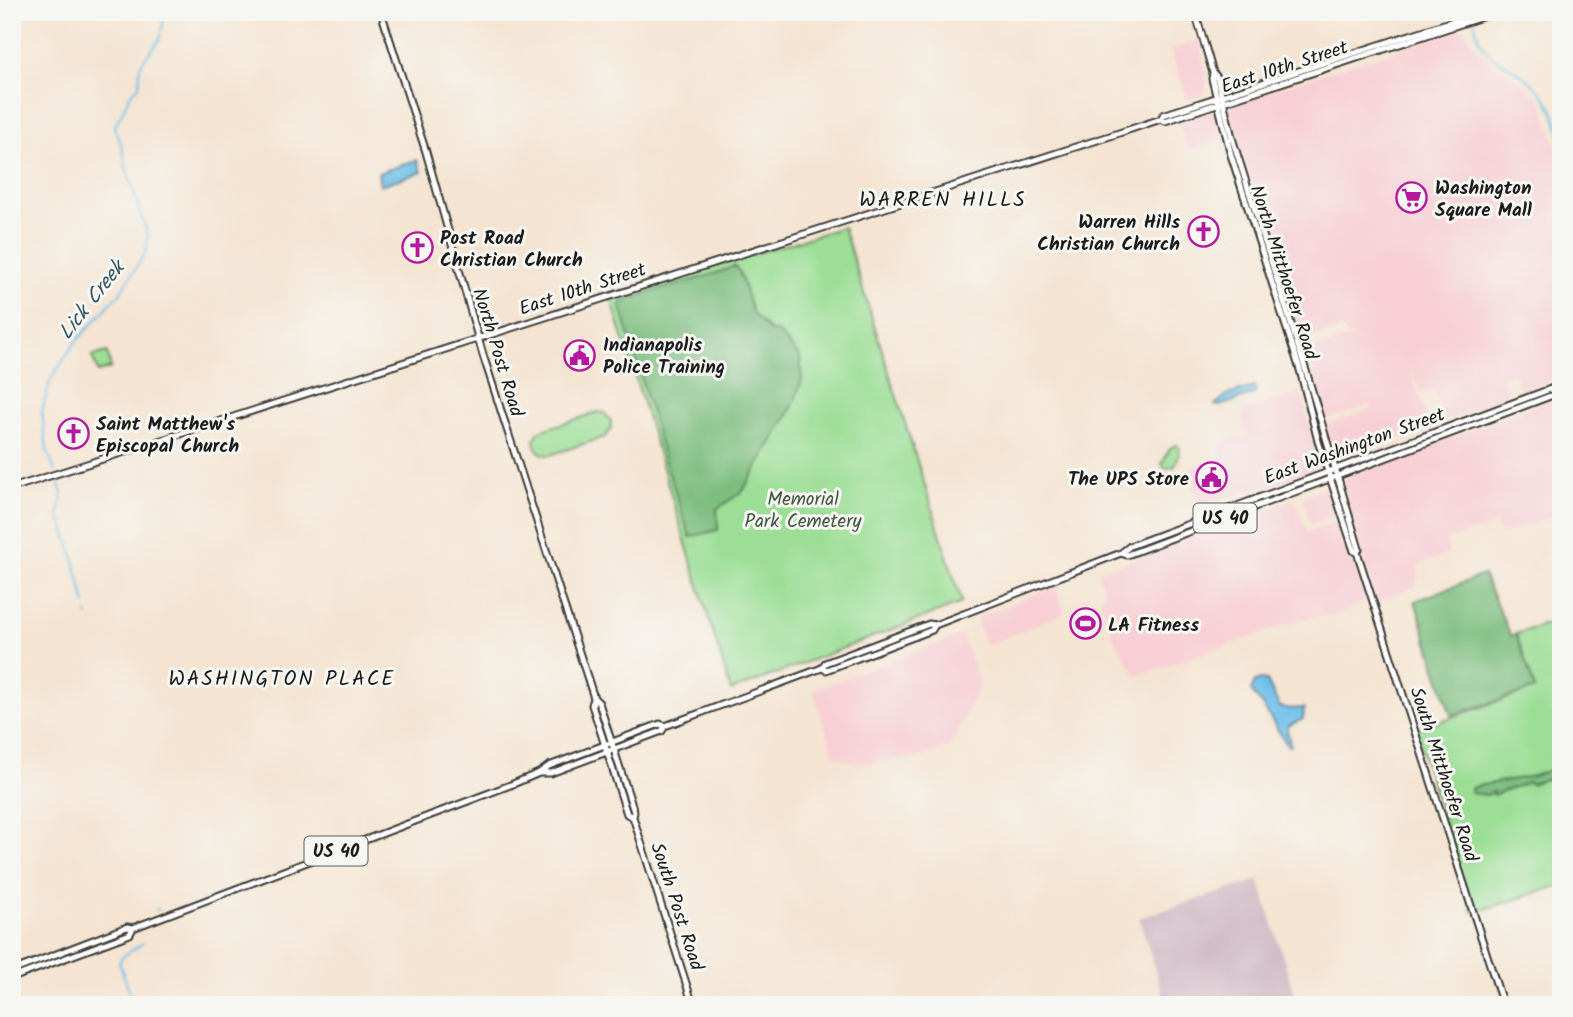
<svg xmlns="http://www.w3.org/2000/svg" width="1573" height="1017" font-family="Kalam,sans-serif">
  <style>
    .built { fill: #f7cfd4 }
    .industrial { fill: #d2bdc8 }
    .green { fill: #9cde96; stroke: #5c7d59; stroke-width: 2 }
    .forest { fill: #7dbd7f; stroke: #4c6c4e; stroke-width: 2 }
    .water { fill: #6dbfe9; stroke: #446e82; stroke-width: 2 }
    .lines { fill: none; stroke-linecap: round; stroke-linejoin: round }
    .stream { stroke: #6dbfe9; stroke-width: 2 }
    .major-casing { stroke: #3c3a37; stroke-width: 9 }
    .major { stroke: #fff; stroke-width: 5 }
    .labels { text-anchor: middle; stroke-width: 6; stroke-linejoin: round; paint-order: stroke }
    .shield { fill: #f6f6f2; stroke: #5d5d5c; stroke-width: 2 }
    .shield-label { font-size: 18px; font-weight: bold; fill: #1c1c1c }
    .street-label { font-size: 19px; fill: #1c1c1c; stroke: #f6f6f2 }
    .poi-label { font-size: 19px; font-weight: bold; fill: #1c1c1c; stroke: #f6f6f2; text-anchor: start }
    .park-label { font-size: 19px; fill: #425641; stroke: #f6f6f2 }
    .neighbourhood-label { font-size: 21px; letter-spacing: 2px; fill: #1c1c1c; stroke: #f6f6f2 }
    .water-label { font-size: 21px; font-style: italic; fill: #385564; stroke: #f6f6f2 }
  </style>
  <rect width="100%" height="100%" fill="#f6f6f2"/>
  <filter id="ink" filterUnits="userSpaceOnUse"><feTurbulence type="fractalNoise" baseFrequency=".0143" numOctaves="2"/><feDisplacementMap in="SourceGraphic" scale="14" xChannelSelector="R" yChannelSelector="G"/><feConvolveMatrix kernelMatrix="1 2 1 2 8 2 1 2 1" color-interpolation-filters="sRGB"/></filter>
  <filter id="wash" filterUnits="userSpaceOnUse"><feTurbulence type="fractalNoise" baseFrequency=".00686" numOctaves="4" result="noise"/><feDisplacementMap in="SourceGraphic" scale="28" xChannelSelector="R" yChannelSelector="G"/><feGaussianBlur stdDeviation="1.57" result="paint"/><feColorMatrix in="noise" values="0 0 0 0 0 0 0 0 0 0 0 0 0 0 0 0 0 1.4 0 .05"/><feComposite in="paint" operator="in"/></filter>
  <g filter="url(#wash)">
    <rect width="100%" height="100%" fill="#f4e4d1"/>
    <path class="built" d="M1464,28L1476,48L1540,98L1561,158V376L1521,392L1514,372L1500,376L1506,388V398L1443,421L1435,391L1421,393L1416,380L1407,364L1430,422L1429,426L1338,459L1331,448L1326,425L1372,409L1370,405L1326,419L1308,351L1348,338L1363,343L1348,336L1340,328L1305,340L1302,338L1228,109L1231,104Z
      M1200,40L1207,84L1203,94L1187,100L1171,50Z
      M1213,110L1223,139L1189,150L1178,120Z
      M1299,392H1301L1319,463L1313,470L1265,490L1263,486L1199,507L1188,469L1221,458L1219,444L1229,439L1247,436L1242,411Z
      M1552,399L1561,426V515L1500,534L1496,524L1446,540L1449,554L1419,565L1416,586L1377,603L1341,480Z
      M1327,488L1337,515L1311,524L1302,497Z
      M1295,499L1307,532L1339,520L1363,589L1364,603L1334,615L1309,617L1136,676L1114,638L1100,601L1104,591L1098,572Z
      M1056,586L1065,613L986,646L976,618Z
      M962,635L980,685L950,746L920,757L857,764L834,755L813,690Z"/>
    <path class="industrial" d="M1259,880L1298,1005H1166L1139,918Z"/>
    <path class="green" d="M843,227L962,603L731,691L611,298Z
      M107,352L111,368L98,372L92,356Z
      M598,412L604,413L611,421V429L605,437L550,455C540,455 535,450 534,440L539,431Z
      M1176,445L1179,447V455L1174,467L1164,468L1162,464L1170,448Z
      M1561,619V885L1473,913L1415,730L1535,689L1516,634Z"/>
    <path class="forest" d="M734,266L739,271L753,314L771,332H778L800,357L802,380L792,408L743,491L717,509L718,530L690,537L663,455L620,304C656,286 698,283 734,266Z
      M1483,575L1511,636L1516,634L1535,689L1451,715L1415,601Z
      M1561,767V779L1555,781L1549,778L1531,784L1528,782L1493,795V791L1487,795L1471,793V788C1491,782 1513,780 1533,776C1543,773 1551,768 1561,767Z"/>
    <path class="water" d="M417,160L422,172L380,185L378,173Z
      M1254,387L1256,392L1254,394L1220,406L1215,405L1227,395Z
      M1261,680L1267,681L1279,706L1285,709L1304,708L1303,719L1288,726L1287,731L1291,746H1288L1263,706L1251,691L1255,682Z"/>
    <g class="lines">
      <path class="stream" d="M1474,20C1476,29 1478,39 1483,46C1491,59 1507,64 1518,72C1544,90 1557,110 1561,141
        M162,30L165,12
        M55,471L47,450L42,412L50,381L74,344L120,293L146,252L148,236L128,175L121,144L114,128L131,94L139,86C140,81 139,74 140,68C143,54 159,48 161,34
        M57,477L62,494L59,515L70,545L86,605
        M87,613L88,616
        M157,908L158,911
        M134,1005L119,962L122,957L143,943"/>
    </g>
  </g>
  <g filter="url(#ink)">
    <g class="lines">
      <defs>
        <path id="major" d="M381,12L426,152L483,355L594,698L599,703L634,812L633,817L693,1005
          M1195,12L1213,73L1217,77L1233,141L1307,374L1359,549L1357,552
          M1213,73L1212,79L1231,155L1300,370L1318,441L1354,551L1357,552L1503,1005
          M1161,119L1165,121L1497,12
          M12,488L1113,135L1161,119L1163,115L1481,12
          M1121,553L1130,546L1561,385
          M822,668L826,670L932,630L935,625L1121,553L1127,555L1561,392
          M594,698L592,705L627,814L633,817
          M539,773H551L662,731L665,726L822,668L825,663L929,624L935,625
          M12,971L127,927L133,928L146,923L513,784L539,773L549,766L660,724L665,726
          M12,978L130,934L133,928"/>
      </defs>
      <use href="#major" class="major-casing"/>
      <use href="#major" class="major"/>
    </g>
  </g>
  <defs>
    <symbol id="supermarket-ring" viewBox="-11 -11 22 22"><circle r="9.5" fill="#f6f6f2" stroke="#b5179e" stroke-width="1.5"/><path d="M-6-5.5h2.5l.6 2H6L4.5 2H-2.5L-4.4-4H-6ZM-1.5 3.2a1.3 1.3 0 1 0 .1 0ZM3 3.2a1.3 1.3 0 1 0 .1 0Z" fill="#b5179e"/></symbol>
    <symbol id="church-ring" viewBox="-11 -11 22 22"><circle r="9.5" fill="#f6f6f2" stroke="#b5179e" stroke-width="1.5"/><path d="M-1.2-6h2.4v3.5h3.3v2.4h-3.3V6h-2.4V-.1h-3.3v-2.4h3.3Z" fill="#b5179e"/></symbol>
    <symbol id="civic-ring" viewBox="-11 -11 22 22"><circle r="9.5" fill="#f6f6f2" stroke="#b5179e" stroke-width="1.5"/><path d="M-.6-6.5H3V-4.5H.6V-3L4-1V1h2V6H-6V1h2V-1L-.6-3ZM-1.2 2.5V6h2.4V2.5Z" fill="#b5179e"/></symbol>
    <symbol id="stadium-ring" viewBox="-11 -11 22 22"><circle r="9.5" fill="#f6f6f2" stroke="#b5179e" stroke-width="1.5"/><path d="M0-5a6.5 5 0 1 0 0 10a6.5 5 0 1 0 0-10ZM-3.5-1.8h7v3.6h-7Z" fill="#b5179e"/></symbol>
  </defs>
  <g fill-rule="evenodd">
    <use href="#supermarket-ring" x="1394" y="180" width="35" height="35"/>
    <use href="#church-ring" x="1186" y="214" width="35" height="35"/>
    <use href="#church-ring" x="400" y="230" width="35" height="35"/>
    <use href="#civic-ring" x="562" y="338" width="35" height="35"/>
    <use href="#church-ring" x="56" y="416" width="35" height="35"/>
    <use href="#civic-ring" x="1194" y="460" width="35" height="35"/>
    <use href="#stadium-ring" x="1068" y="606" width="35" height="35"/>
  </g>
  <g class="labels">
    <g class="shield">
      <rect x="1193.5" y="503.5" width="63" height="29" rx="5"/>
      <rect x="304.5" y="836.5" width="63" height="29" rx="5"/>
    </g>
    <g class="shield-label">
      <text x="1225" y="524">US 40</text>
      <text x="336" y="857">US 40</text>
    </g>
    <g class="street-label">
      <text transform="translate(1284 66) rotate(-18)" y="7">East 10th Street</text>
      <text transform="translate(1285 272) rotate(72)" y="7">North Mitthoefer Road</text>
      <text transform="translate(582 288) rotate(-18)" y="7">East 10th Street</text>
      <text transform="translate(499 352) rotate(73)" y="7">North Post Road</text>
      <text transform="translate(1354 445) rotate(-20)" y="7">East Washington Street</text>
      <text transform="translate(1445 774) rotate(72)" y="7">South Mitthoefer Road</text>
      <text transform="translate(678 906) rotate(72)" y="7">South Post Road</text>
    </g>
    <g class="poi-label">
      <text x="1435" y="194">Washington<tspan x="1435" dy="22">Square Mall</tspan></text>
      <text x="1180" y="228" text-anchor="end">Warren Hills<tspan x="1180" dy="22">Christian Church</tspan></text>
      <text x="440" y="244">Post Road<tspan x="440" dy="22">Christian Church</tspan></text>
      <text x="603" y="351">Indianapolis<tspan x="603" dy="22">Police Training</tspan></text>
      <text x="96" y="430">Saint Matthew's<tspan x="96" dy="22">Episcopal Church</tspan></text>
      <text x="1189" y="485" text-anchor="end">The UPS Store</text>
      <text x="1108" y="631">LA Fitness</text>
    </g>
    <g class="park-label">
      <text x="803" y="505">Memorial<tspan x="803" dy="22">Park Cemetery</tspan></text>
    </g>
    <g class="neighbourhood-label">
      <text x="943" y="206">WARREN HILLS</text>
      <text x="282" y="685">WASHINGTON PLACE</text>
    </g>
    <g class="water-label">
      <text transform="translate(91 300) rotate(-52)" y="7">Lick Creek</text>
    </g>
  </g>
  <rect width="1573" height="1017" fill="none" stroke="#f6f6f2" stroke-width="42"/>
</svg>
